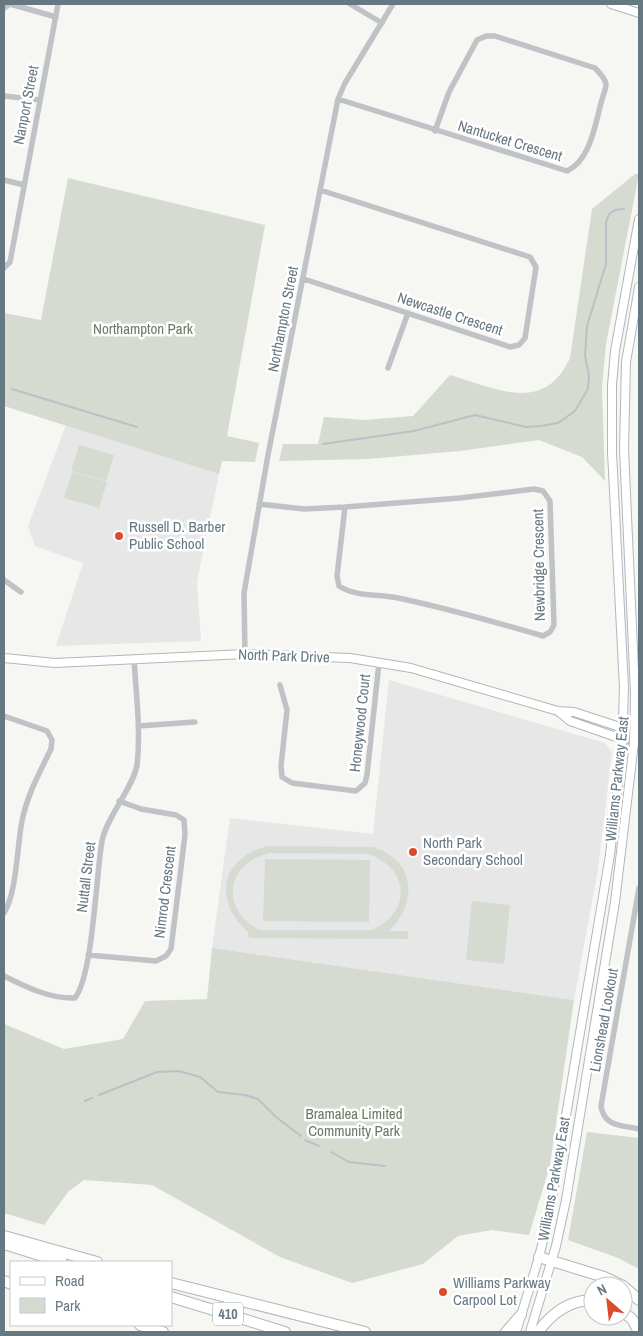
<svg xmlns="http://www.w3.org/2000/svg" width="643" height="1336" font-family="'Archivo Narrow',sans-serif">
  <style>
    .built { fill: #e6e7e6 }
    .green { fill: #d6dbd2; fill-rule: evenodd }
    .lines { fill: none; stroke-linecap: round; stroke-linejoin: round }
    .stream { stroke: #b6c3c6; stroke-width: 2 }
    .secondary-casing { stroke: #b1b7bb; stroke-width: 10 }
    .motorway-casing { stroke: #b2b6b9; stroke-width: 12 }
    .minor { stroke: #bfc3c6; stroke-width: 5.5 }
    .tertiary { stroke: #bfc3c6; stroke-width: 7 }
    .secondary { stroke: #fff; stroke-width: 8 }
    .motorway { stroke: #fff; stroke-width: 10 }
    .poi-dot { fill: #db4b2d; stroke: #fff; stroke-width: 2 }
    .labels { text-anchor: middle; stroke-width: 5; stroke-linejoin: round; paint-order: stroke }
    .shield { fill: #fff; stroke: #94a0a8; stroke-width: 1 }
    .shield-label { font-size: 14px; font-weight: bold; fill: #667882 }
    .street-label { font-size: 15px; fill: #667882; stroke: #fff }
    .park-label { font-size: 15px; fill: #6a7a65; stroke: #fff }
    .poi-label { font-size: 15px; fill: #667882; stroke: #fff; text-anchor: start }
  </style>
  <rect width="100%" height="100%" fill="#f6f6f3"/>
  <path class="built" d="M66,425L219,474L197,582L201,641L56,646L83,563L35,546L28,526Z
    M389,680L605,743L612,752L598,869L574,1000L212,948L230,818L373,834Z"/>
  <path class="green" d="M635,174H639L606,344L602,388L605,481L582,457L539,440L460,451L368,459L279,461L283,444H318L324,417L365,420L413,416L450,375C495,388 544,415 570,358L592,209Z
    M68,178L265,225L227,436L259,443L255,462L222,461L219,474L4,406V313L41,320Z
    M79,445L114,455L106,481L71,471Z
    M72,472L107,482L99,508L64,498Z
    M267,846L373,847C416,860 418,903 389,931H408V939L249,938L248,932C213,901 220,859 267,846ZM271,853L368,854C410,868 412,912 372,930H259C219,908 226,862 271,853Z
    M265,859L370,860L369,922L263,921Z
    M472,901L510,905L504,964L466,960Z
    M212,948L574,1000L550,1165L529,1235L492,1230L458,1236L423,1264L352,1283L280,1257L152,1185L84,1180L68,1192L44,1225L4,1213V1024L64,1049L123,1039L145,1001L207,999Z
    M587,1132L639,1138V1269L618,1258L568,1240Z"/>
  <g class="lines">
    <path class="stream" d="M12,389L137,427
      M323,444L414,431L475,415L526,427L541,426L558,423L575,411L588,389L589,376L585,356L587,326L606,264V222L609,214L615,210L624,209
      M99,1095L157,1072L179,1071L200,1077L218,1092L245,1095L258,1099L276,1117L301,1136
      M85,1101L92,1098
      M305,1140L319,1146
      M331,1152L349,1162L385,1166"/>
    <defs>
      <path id="secondary" d="M611,4L639,13
        M4,658L55,663L245,654L350,658L411,668L558,711L574,712L623,728
        M558,711L570,721L622,739
        M516,1332L539,1257L549,1216L610,855L622,747L624,688L612,452V385L615,351L639,219
        M530,1332L556,1246L566,1200L615,902L634,743L635,693L624,449L626,362L639,287"/>
      <path id="motorway" d="M4,1236L97,1262
        M4,1244L62,1262
        M539,1257L604,1277L623,1286
        M4,1281L11,1284
        M171,1283L365,1332
        M623,1286L639,1300
        M171,1297L285,1332
        M623,1312L632,1319L639,1332
        M140,1325L163,1332
        M506,1332L521,1315
        M538,1332C551,1314 569,1300 593,1300"/>
    </defs>
    <use href="#secondary" class="secondary-casing"/>
    <use href="#motorway" class="motorway-casing"/>
    <path class="minor" d="M350,4L382,23
      M4,8L10,4L56,17
      M4,96L40,100
      M338,99L567,171C590,160 595,126 601,103C602,98 606,90 606,84C605,78 599,72 595,68L495,36H486L477,40L449,92L435,131
      M4,180L24,185
      M4,268L10,262L58,4
      M304,279L510,347L519,345L525,338L536,267L530,257L320,190
      M388,368L408,313
      M259,504L304,509L345,507L460,498L534,489L543,491L550,501L554,625L550,632L543,636C495,622 447,608 398,598C379,594 356,597 339,586L337,576L345,507
      M4,580L21,592
      M245,654L244,593L268,455L338,99L345,83L393,4
      M280,685L287,710L281,766L282,777L292,783L356,791L365,783L367,775L379,663
      M4,716L47,731L52,740L51,749C40,772 27,795 22,821C17,845 17,893 4,913
      M138,726L195,722
      M639,888L601,1106C604,1127 622,1125 639,1129
      M88,955L156,961L166,956L171,949L185,835L184,820L176,815L141,809L119,801
      M4,976C26,987 50,999 75,998C93,975 96,875 102,841C106,818 134,786 137,765C141,731 136,693 134,659"/>
    <path class="tertiary" d="M623,728L639,733
      M622,739L639,744"/>
    <use href="#secondary" class="secondary"/>
    <use href="#motorway" class="motorway"/>
  </g>
  <g class="poi-dot">
    <circle cx="119" cy="536" r="5"/>
    <circle cx="413" cy="852" r="5"/>
    <circle cx="443" cy="1292" r="5"/>
  </g>
  <g class="labels">
    <rect class="shield" x="213" y="1302.5" width="30" height="23" rx="4"/>
    <g class="shield-label">
      <text x="228" y="1319">410</text>
    </g>
    <g class="street-label">
      <text transform="translate(26 105) rotate(-79)" y="5">Nanport Street</text>
      <text transform="translate(510 141) rotate(17)" y="5">Nantucket Crescent</text>
      <text transform="translate(450 314) rotate(18)" y="5">Newcastle Crescent</text>
      <text transform="translate(283 319) rotate(-79)" y="5">Northampton Street</text>
      <text transform="translate(539 565) rotate(-91)" y="5">Newbridge Crescent</text>
      <text transform="translate(284 656) rotate(2)" y="5">North Park Drive</text>
      <text transform="translate(360 723) rotate(-84)" y="5">Honeywood Court</text>
      <text transform="translate(617 779) rotate(-84)" y="5">Williams Parkway East</text>
      <text transform="translate(86 877) rotate(-83)" y="5">Nuttall Street</text>
      <text transform="translate(165 892) rotate(-83)" y="5">Nimrod Crescent</text>
      <text transform="translate(604 1020) rotate(-80)" y="5">Lionshead Lookout</text>
      <text transform="translate(554 1179) rotate(-80)" y="5">Williams Parkway East</text>
    </g>
    <g class="park-label">
      <text x="143" y="334">Northampton Park</text>
      <text x="354" y="1119">Bramalea Limited<tspan x="354" dy="17">Community Park</tspan></text>
    </g>
    <g class="poi-label">
      <text x="129" y="532">Russell D. Barber<tspan x="129" dy="17">Public School</tspan></text>
      <text x="423" y="848">North Park<tspan x="423" dy="17">Secondary School</tspan></text>
      <text x="453" y="1288">Williams Parkway<tspan x="453" dy="17">Carpool Lot</tspan></text>
    </g>
  </g>
  <rect width="643" height="1336" fill="none" stroke="#667882" stroke-width="10"/>
  <rect x="10" y="1261" width="162" height="65" fill="#ffffff" stroke="#c2c9cd"/>
  <rect x="20" y="1277" width="25" height="8" fill="#ffffff" stroke="#c2c9cd"/>
  <text x="55" y="1286" font-size="15" fill="#667882">Road</text>
  <rect x="20" y="1298" width="25" height="15" fill="#d6dbd2" stroke="#c2c9cd"/>
  <text x="55" y="1311" font-size="15" fill="#667882">Park</text>
  <g transform="translate(608 1301) rotate(332)"><circle r="24" fill="#ffffff" stroke="#c2c9cd"/>
  <path d="M0-4L9 19L0 12L-9 19Z" fill="#db4b2d"/>
  <text y="-8" font-size="14" font-weight="bold" text-anchor="middle" fill="#667882">N</text>
  </g>
</svg>
